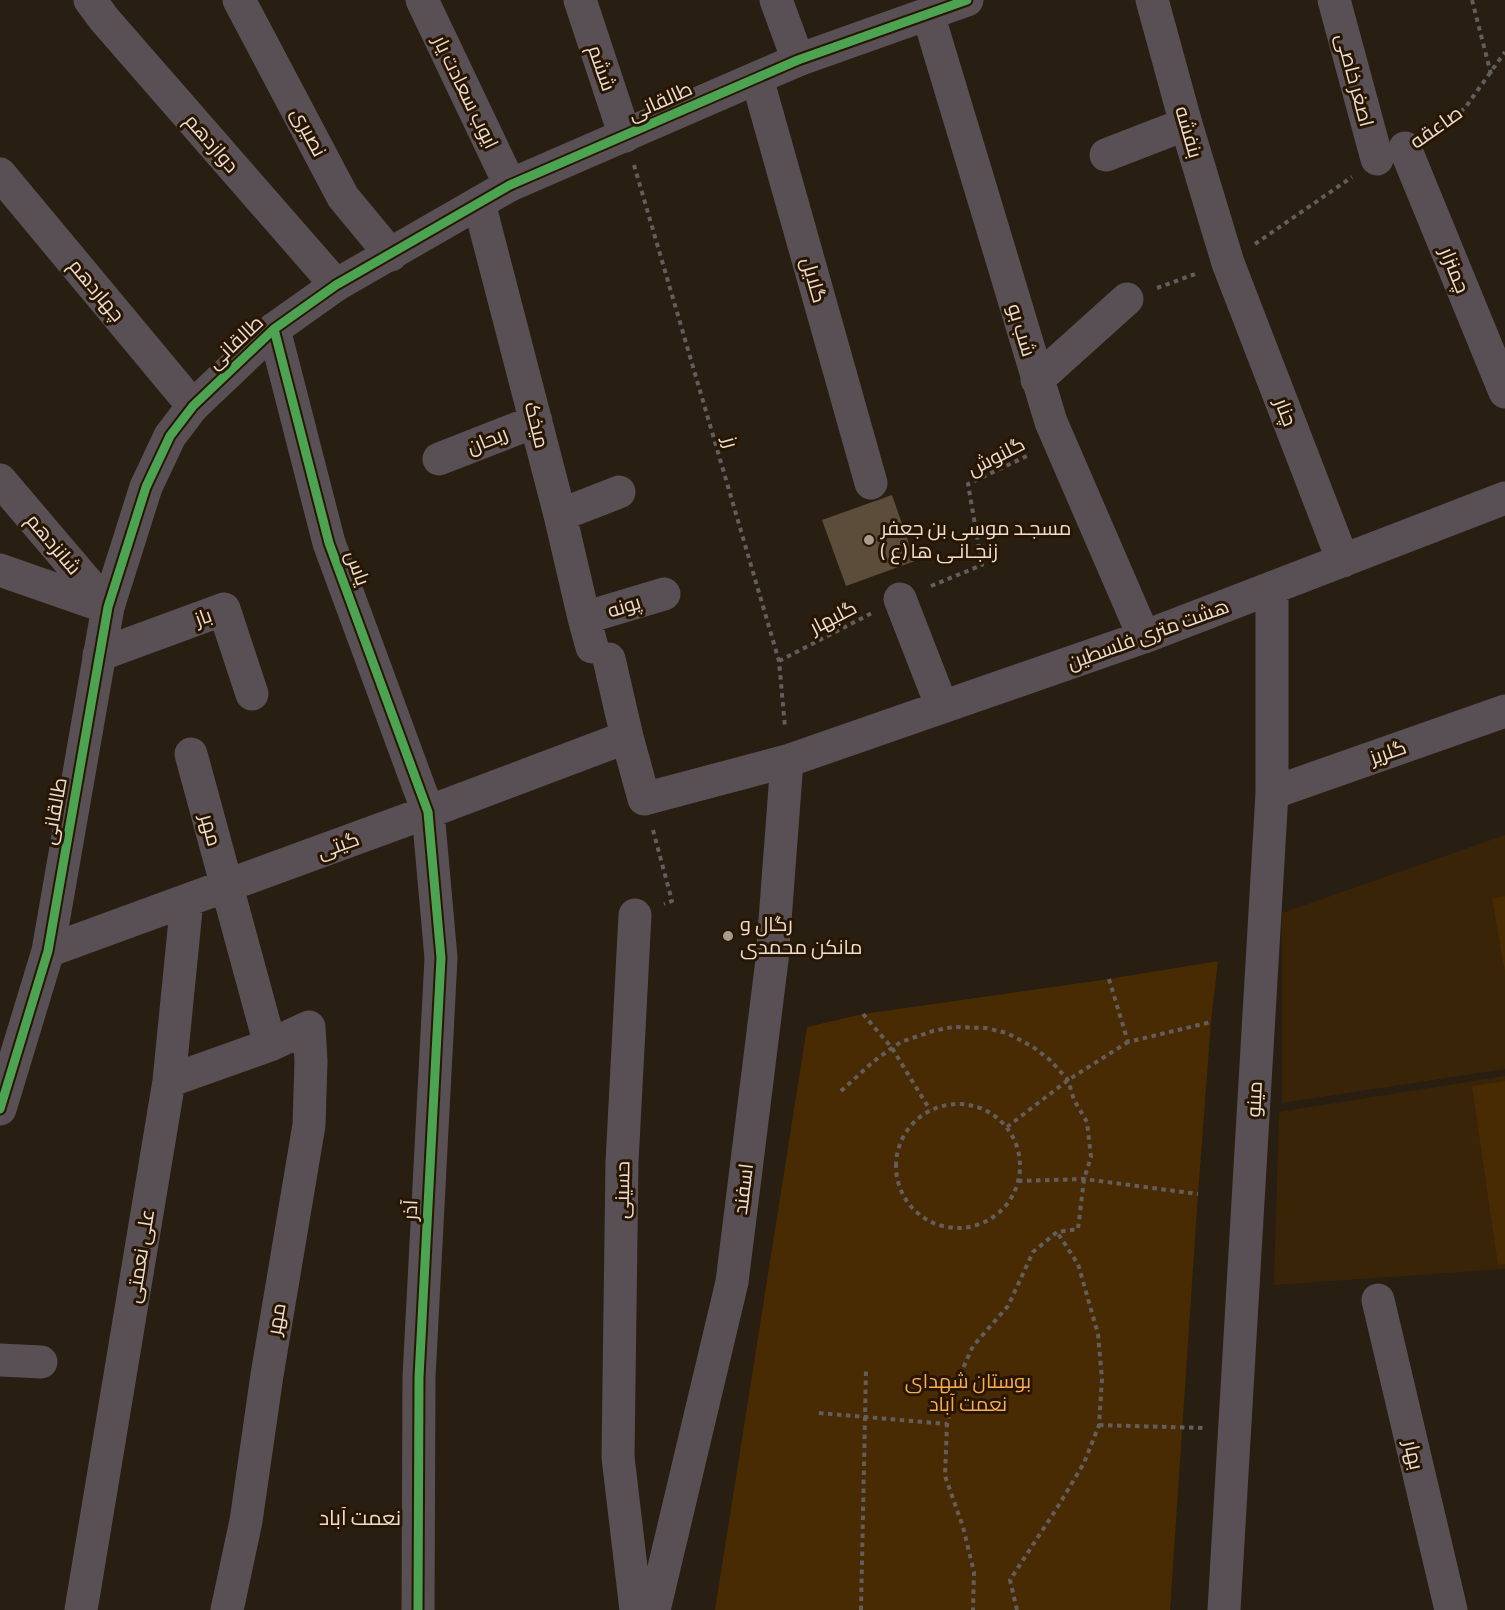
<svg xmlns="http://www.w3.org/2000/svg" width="1505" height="1610" font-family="Barlow,Cairo,sans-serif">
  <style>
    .built { fill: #392408 }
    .green { fill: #482b02 }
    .building { fill: #5c4d3b }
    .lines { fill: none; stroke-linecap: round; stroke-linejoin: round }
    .path { stroke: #645d5d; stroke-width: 4; stroke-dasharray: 4.5 4.5; stroke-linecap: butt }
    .minor { stroke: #595055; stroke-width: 33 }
    .tertiary { stroke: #595055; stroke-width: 33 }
    .cycleway-casing { stroke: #281602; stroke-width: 13 }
    .cycleway { stroke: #4ca352; stroke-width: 9 }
    .poi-dot { fill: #a79b8e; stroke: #281602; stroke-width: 2 }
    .labels { text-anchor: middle; stroke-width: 6; stroke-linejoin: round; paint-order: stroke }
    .street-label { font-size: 20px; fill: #ebded1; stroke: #281602 }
    .poi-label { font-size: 20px; fill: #ebded1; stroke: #281602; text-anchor: start }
    .park-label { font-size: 20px; fill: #f9ad53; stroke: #281602 }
    .neighbourhood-label { font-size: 21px; fill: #ebded1; stroke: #281602 }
  </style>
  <rect width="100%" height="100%" fill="#291e12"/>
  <path class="built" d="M1505,835V1069L1282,1103V913Z
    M1505,1076V1269L1274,1285L1279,1112Z"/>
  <path class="green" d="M1505,896V972L1492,899Z
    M1218,961L1211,1022L1198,1194L1170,1610H715L807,1027L863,1014L1109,979Z
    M1505,1081V1264L1498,1265L1472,1086Z"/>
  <path class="building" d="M892,495L915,561L846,586L822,520Z"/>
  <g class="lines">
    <path class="path" d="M1472,0L1491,74
      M1432,134L1465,108L1505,52
      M634,165L779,661L785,727
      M1255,244L1352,177
      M1157,288L1198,273
      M931,586L982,565L968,484L1029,455
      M779,661L872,613
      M653,830L672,901L664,904
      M1109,979L1128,1042L1211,1022
      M863,1014L892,1048L930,1110
      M841,1091L874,1061L892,1048L901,1042L933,1031L953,1027L986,1028L1007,1033L1033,1047L1050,1060L1068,1080L1074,1100L1087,1122L1091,1157L1084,1179L1078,1229L1057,1232L1033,1252L1008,1306L973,1346L956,1384L947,1424L945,1476L963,1527L974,1572L973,1610
      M896 1166a62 62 0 1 1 124 0a62 62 0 1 1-124 0Z
      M1007,1127L1068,1080L1128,1042
      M1018,1181L1084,1179L1198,1194
      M819,1413L947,1424
      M1099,1425L1203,1428
      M861,1610L866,1370
      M1017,1610L1010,1580L1057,1508L1084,1463L1099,1425L1102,1379L1098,1334L1078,1264L1057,1232"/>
    <path class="minor" d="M90,0L104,19L336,285
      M239,0L343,197L391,255
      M422,0L510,185
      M580,0L625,136
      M776,0L798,60
      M1152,0L1186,124L1228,263L1343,561
      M1334,0L1377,159
      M928,14L1051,422L1144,637
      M757,78L871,483
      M1405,148L1505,392
      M1106,155L1186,124
      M0,174L193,406
      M479,203L560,515L584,618L592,647
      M274,329L329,543L428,812L441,958L419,1377L418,1610
      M1037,380L1127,299
      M439,459L536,421
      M0,480L108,607
      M560,515L619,492
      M0,570L106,607
      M900,599L942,707
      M584,618L664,594
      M99,655L224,609L252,694
      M609,659L627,737L644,799L787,761L1144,637L1505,498
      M191,754L270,1045
      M1272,793L1505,711
      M635,915L622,1162L618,1457L636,1610
      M48,951L428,812L627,737
      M169,1081L270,1045L309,1027L311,1061L309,1125L267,1375L246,1521L227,1610
      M1378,1300L1451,1610
      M0,1360L41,1362
      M81,1610L169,1081L187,900
      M654,1610L732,1282L772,960L787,761
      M1224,1610L1272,793V589"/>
    <path class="tertiary" d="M0,1109L48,951L108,607L146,487L170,436L193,406L274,329L336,285L510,185L798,60L967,0"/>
    <defs>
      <path id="cycleway" d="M274,329L329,543L428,812L441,958L419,1377L418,1610
        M0,1109L48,951L108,607L146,487L170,436L193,406L274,329L336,285L510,185L798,60L967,0"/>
    </defs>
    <use href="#cycleway" class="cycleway-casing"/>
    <use href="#cycleway" class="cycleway"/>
  </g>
  <g class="poi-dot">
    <circle cx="869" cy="540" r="6"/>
    <circle cx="728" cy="936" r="6"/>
  </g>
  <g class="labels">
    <g class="street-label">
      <text transform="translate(602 68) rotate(71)" y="7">ششم</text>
      <text transform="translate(1355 80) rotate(75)" y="7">اصغر خاصی</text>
      <text transform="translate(466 92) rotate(64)" y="7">ایوب سعادت یار</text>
      <text transform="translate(660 101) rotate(-24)" y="7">طالقانی</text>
      <text transform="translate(1436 127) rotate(-35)" y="7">صاعقه</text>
      <text transform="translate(309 132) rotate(62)" y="7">نصیری</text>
      <text transform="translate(1189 132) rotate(74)" y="7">بنفشه</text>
      <text transform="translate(212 143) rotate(49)" y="7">دوازدهم</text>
      <text transform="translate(1455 270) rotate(68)" y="7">چمنزار</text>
      <text transform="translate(814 280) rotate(74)" y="7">گلایل</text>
      <text transform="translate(97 290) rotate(50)" y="7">چهاردهم</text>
      <text transform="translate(1022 330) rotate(73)" y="7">شب بو</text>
      <text transform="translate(235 342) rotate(-43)" y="7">طالقانی</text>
      <text transform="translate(1286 412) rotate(69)" y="7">چنار</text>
      <text transform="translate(537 425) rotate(76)" y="7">میخک</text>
      <text transform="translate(487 440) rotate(-22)" y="7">ریحان</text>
      <text transform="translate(731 442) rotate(74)" y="7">رز</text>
      <text transform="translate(996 456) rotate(-27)" y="7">گلنوش</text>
      <text transform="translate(54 544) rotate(50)" y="7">شانزدهم</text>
      <text transform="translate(358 568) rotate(70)" y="7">یاس</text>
      <text transform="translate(624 606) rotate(-17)" y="7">پونه</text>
      <text transform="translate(203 617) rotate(-20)" y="7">باز</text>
      <text transform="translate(833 617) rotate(-27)" y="7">گلبهار</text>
      <text transform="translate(1148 634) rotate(-20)" y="7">هشت متری فلسطین</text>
      <text transform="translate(1388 752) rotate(-19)" y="7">گلریز</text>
      <text transform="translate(54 811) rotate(-80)" y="7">طالقانی</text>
      <text transform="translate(211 830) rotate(75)" y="7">مهر</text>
      <text transform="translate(338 845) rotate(-20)" y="7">گیتی</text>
      <text transform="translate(1254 1099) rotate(-87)" y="7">مینو</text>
      <text transform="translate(743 1189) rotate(-83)" y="7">اسفند</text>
      <text transform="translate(622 1190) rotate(-89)" y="7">حسینی</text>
      <text transform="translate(410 1210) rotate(-87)" y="7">آذر</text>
      <text transform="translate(140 1256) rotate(-81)" y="7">علی نعمتی</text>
      <text transform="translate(276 1319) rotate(-80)" y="7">مهر</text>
      <text transform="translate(1414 1455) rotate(77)" y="7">بهار</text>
    </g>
    <g class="poi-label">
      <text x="881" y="535">مسجـد موسی بن جعفر<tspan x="881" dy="23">( ع) زنجـانـی ها</tspan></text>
      <text x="740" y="931">رگال و<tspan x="740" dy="23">مانکن محمدی</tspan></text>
    </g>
    <g class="park-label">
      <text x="968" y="1388">بوستان شهدای<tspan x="968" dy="23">نعمت آباد</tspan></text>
    </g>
    <g class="neighbourhood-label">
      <text x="360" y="1525">نعمت آباد</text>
    </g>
  </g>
</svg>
